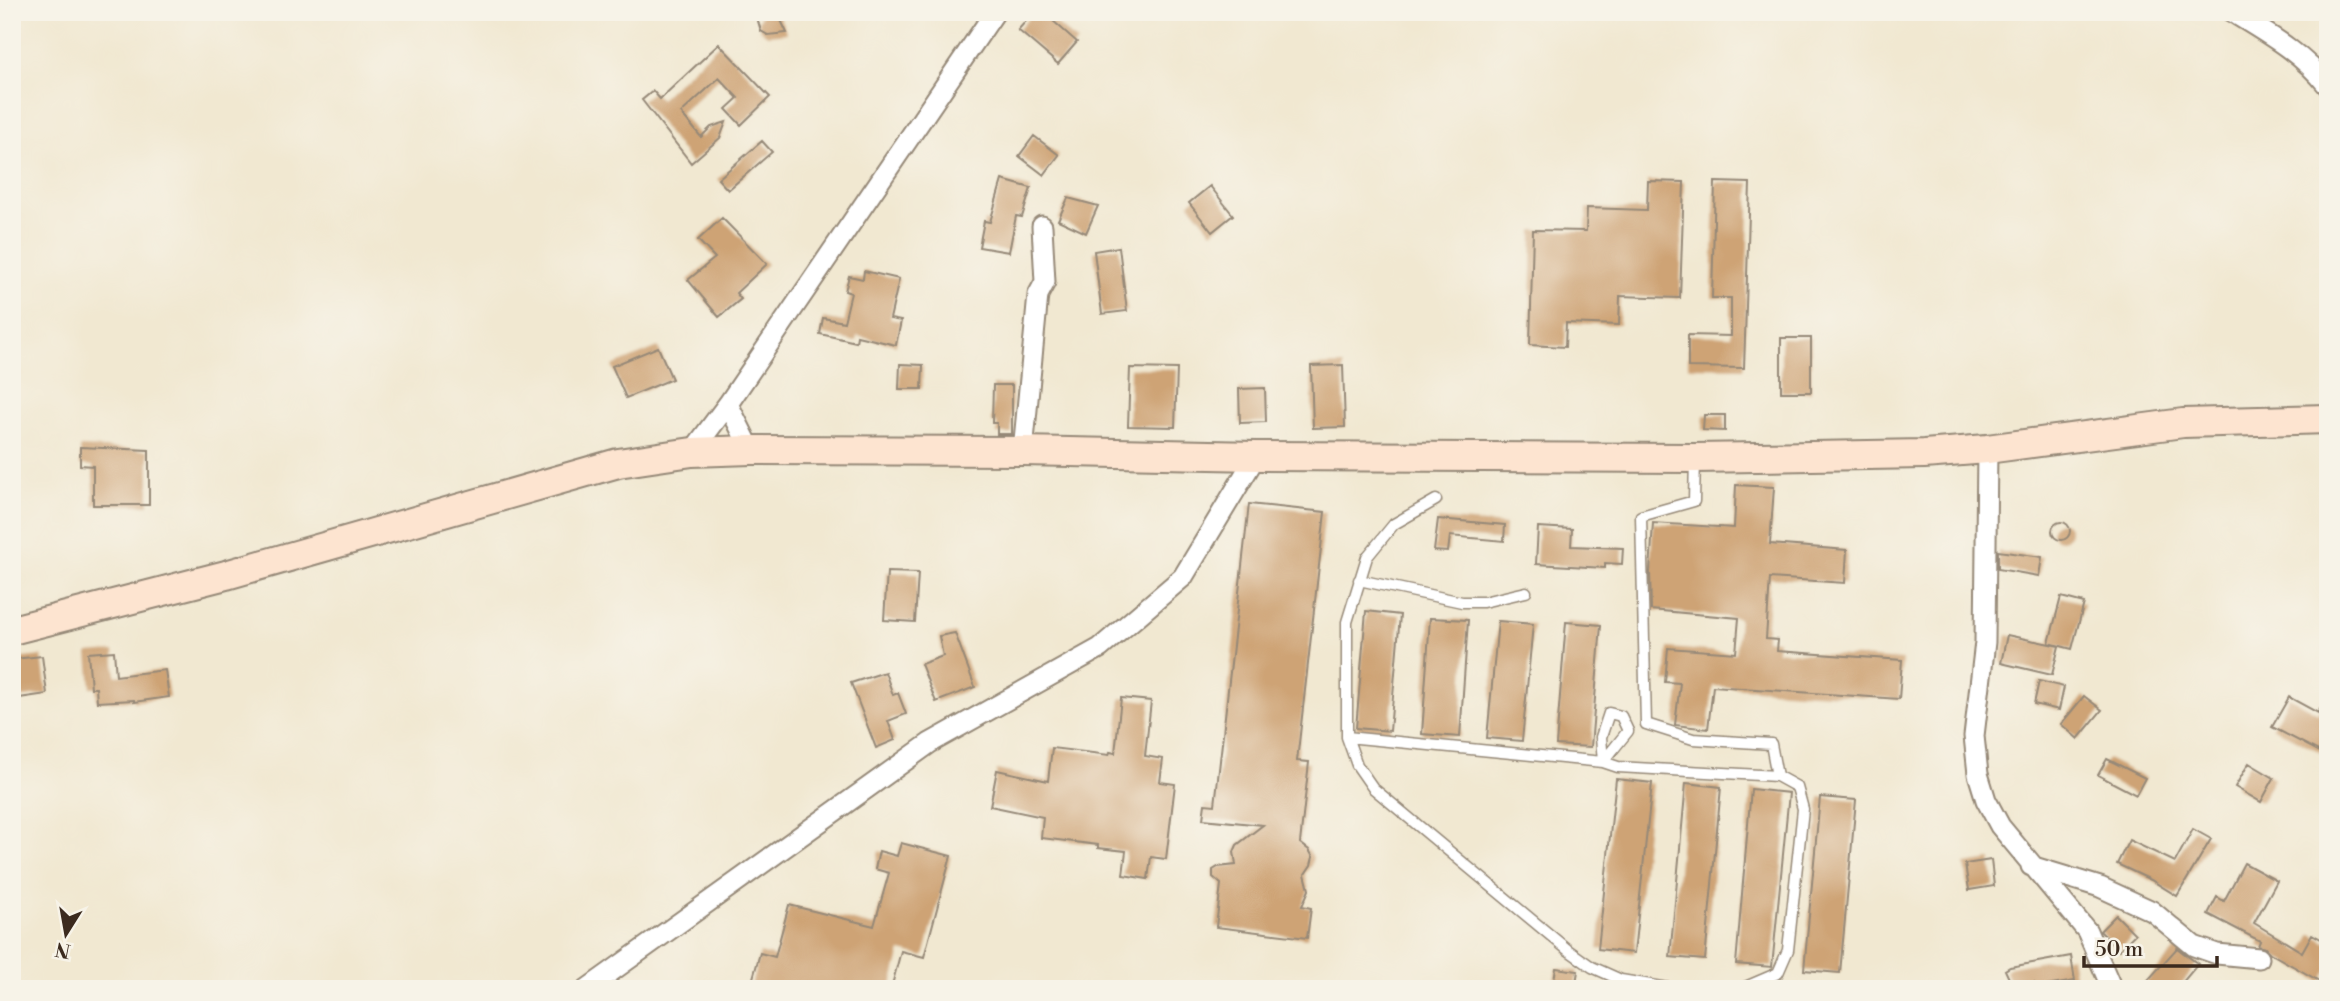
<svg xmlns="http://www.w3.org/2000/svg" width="2340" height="1001" font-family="'Libre Bodoni',serif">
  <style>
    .building { fill: #cea374 }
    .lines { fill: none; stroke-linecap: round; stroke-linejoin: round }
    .service-casing { stroke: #968978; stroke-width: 13 }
    .minor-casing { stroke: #968978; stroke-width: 23 }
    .secondary-casing { stroke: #968978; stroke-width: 32 }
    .service { stroke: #fff; stroke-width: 10 }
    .minor { stroke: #fff; stroke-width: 19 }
    .secondary { stroke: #fde4d0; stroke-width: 28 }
  </style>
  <rect width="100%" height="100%" fill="#f7f3e8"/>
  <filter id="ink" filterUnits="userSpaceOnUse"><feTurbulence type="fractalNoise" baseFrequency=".0143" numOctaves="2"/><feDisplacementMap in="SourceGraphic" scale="14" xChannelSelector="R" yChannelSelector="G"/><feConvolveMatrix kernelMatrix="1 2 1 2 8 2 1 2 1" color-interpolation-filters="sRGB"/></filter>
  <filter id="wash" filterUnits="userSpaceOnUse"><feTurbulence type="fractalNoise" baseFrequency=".00686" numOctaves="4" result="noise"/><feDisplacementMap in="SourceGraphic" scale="28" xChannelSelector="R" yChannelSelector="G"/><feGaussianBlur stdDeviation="1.57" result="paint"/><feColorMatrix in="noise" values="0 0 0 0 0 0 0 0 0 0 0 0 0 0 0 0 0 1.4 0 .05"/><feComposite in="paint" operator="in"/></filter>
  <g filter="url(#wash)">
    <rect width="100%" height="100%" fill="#f1e8d1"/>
    <g id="blocks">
      <path class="building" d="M763,12H775L779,16L787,33L768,35L761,31L758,21Z
        M1034,12H1043L1077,42L1058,64L1018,30Z
        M719,44L770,97L741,125L726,109L738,98L719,78L681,113L701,137L711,127L726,122L720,138L691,163L642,100L653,91L660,99Z
        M1034,136L1059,155L1044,175L1019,156Z
        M762,141L772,152L728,190L718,179Z
        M1002,180L1031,188L1022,217L1016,216L1009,252L979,247L984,221L990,222Z
        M1648,181L1684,182L1680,298L1620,296L1619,325L1566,323L1565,347L1530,345L1533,230L1586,231L1587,208L1647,210Z
        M1715,182L1750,183L1744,368L1688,367V335L1731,336V298H1712Z
        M1210,186L1233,215L1212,232L1189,203Z
        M1068,198L1098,206L1086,233L1058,220Z
        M722,218L767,264L736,293L741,299L719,317L688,280L715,258L698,240Z
        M1119,247L1127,311L1102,314L1094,251Z
        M864,271L899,279L890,319L901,321L896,345L857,336L856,342L820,334L823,318L844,322L851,293L845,291L849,276L863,279Z
        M1781,338H1811V392H1781Z
        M658,347L672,379L626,398L612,366Z
        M900,364L923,365L922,389H899Z
        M1343,365L1345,427L1313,428L1311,366Z
        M1130,368L1177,369L1175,427L1128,426Z
        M993,385H1012V434H997V423H992Z
        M1265,388L1266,422L1240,423L1239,389Z
        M1704,415H1725V431L1703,430Z
        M80,447L149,450V505H93V466L80,465Z
        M1736,485L1774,487L1770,544L1847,550L1845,583L1770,578L1766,639L1778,640L1777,651L1902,660L1899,699L1713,686L1708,729L1675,725L1680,683L1665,682L1668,648L1736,653L1739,618L1651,610L1650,572L1653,523L1734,528Z
        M1249,504L1325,512L1297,761L1309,762L1300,843L1309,850L1313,857L1311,865L1305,874L1309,890L1302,906L1311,908L1307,938L1216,927L1221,884L1213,877V870L1218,867L1236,865L1234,852L1237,845L1263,825L1203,819L1205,804L1215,805Z
        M1438,519L1505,525L1504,541L1450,536L1448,552L1434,551Z
        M2052 531a9 9 0 1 1 18 0a9 9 0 1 1-18 0Z
        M1538,527L1572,529L1571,546L1623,548L1622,564L1605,563V568L1536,564Z
        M1998,551L2042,557L2039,576L1998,569Z
        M887,572L918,573L915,622L884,620Z
        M2061,597L2084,603L2072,649L2049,643Z
        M1366,611L1400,615L1390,731L1356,728Z
        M1430,618L1468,620L1460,737L1422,734Z
        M1498,621L1533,624L1522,741L1487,738Z
        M1566,622L1601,625L1591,747L1556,745Z
        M955,633L975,687L936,702L921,664L943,656L939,636Z
        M2007,635L2059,646L2052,675L2001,663Z
        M114,651L116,676L165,670L169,697L134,702V700L97,702L96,688H91L88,653Z
        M42,656L47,694L19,698L14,659Z
        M885,672L893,695L898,693L906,714L888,721L895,740L876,748L851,683Z
        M2039,681L2064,687L2059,710L2034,704Z
        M2328,694V756L2272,727L2289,697L2318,713Z
        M2084,696L2102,710L2078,739L2061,724Z
        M1121,698L1151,701L1145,756L1163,759L1160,782L1175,784L1166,859L1151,857L1148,879L1123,875L1126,851L1098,848V845L1041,838L1043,817L990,806L997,770L1048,781L1052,748L1109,755L1110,752L1115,753Z
        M2107,759L2145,778L2136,795L2098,775Z
        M2249,763L2274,778L2261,802L2235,787Z
        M1616,779L1652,783L1634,953L1598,949Z
        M1686,783L1721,787L1705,960L1670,957Z
        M1751,789L1789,793L1772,967L1736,964Z
        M1820,797L1856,800L1840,973L1804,970Z
        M2193,829L2211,839L2177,896L2151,880L2117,864L2129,840L2175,862Z
        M901,843L951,856L924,957L901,951L891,989H750L760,953L775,957L789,905L874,926L889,873L875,869L879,851L897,856Z
        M1991,860L1994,886L1969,890L1965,864Z
        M2244,863L2277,881L2254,923L2302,952L2312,934L2328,943V970L2321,982L2270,953L2265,948L2258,946L2260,941L2208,914L2217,897L2224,901Z
        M2116,915L2135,934L2119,950L2100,931Z
        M2177,948L2198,964L2177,989H2140Z
        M2071,956L2075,981L2035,988L2034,983L2017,989L2014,981L2011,983L2005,970L2010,967Z
        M1556,968L1578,971L1575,989L1553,987Z"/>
    </g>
  </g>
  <g filter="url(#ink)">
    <use href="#blocks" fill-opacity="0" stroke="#968978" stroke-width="2"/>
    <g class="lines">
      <defs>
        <path id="service" d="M1695,459L1694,501L1641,516L1646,724L1693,739L1771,744L1777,776
          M1436,500L1394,524L1367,557L1347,622V737L1603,762L1618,767L1777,776L1797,787L1803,809L1788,950L1778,973L1743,988L1728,989
          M1359,580L1462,602H1483L1526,592
          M1609,713L1621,716L1628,731L1603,762L1601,737Z
          M1347,737L1357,765L1373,788L1568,950L1592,967L1621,980L1674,989"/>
        <path id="minor" d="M2232,12C2268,34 2302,53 2328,86
          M728,404L751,450
          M1987,449L1985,642L1974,736L1978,774L1986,800L2000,826L2087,931L2112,989
          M1023,451L1038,295L1045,282L1042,226
          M692,452L728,404L995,12
          M2031,866L2100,887L2152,911L2194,946L2217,954L2259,958
          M587,989L930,743L1100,648L1183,577L1256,456"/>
        <path id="secondary" d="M12,630L226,575L618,463L692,452L751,450L1023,451L1256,456L1695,458L1924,454L1987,449L2183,423L2328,419"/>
      </defs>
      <use href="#service" class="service-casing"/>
      <use href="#minor" class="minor-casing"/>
      <use href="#secondary" class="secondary-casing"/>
      <use href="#service" class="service"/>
      <use href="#minor" class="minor"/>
      <use href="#secondary" class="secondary"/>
    </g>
  </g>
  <rect width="2340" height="1001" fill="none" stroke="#f7f3e8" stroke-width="42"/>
  <g transform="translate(66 934) rotate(191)" stroke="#f7f3e8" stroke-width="5" paint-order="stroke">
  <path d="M0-5L12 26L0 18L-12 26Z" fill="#3b2a1e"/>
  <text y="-10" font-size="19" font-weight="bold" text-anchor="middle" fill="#3b2a1e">N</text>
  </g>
  <path d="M2084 956v10h133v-10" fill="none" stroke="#3b2a1e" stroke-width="3.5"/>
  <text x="2095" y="956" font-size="21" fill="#3b2a1e" stroke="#f7f3e8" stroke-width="5" paint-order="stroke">50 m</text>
</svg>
